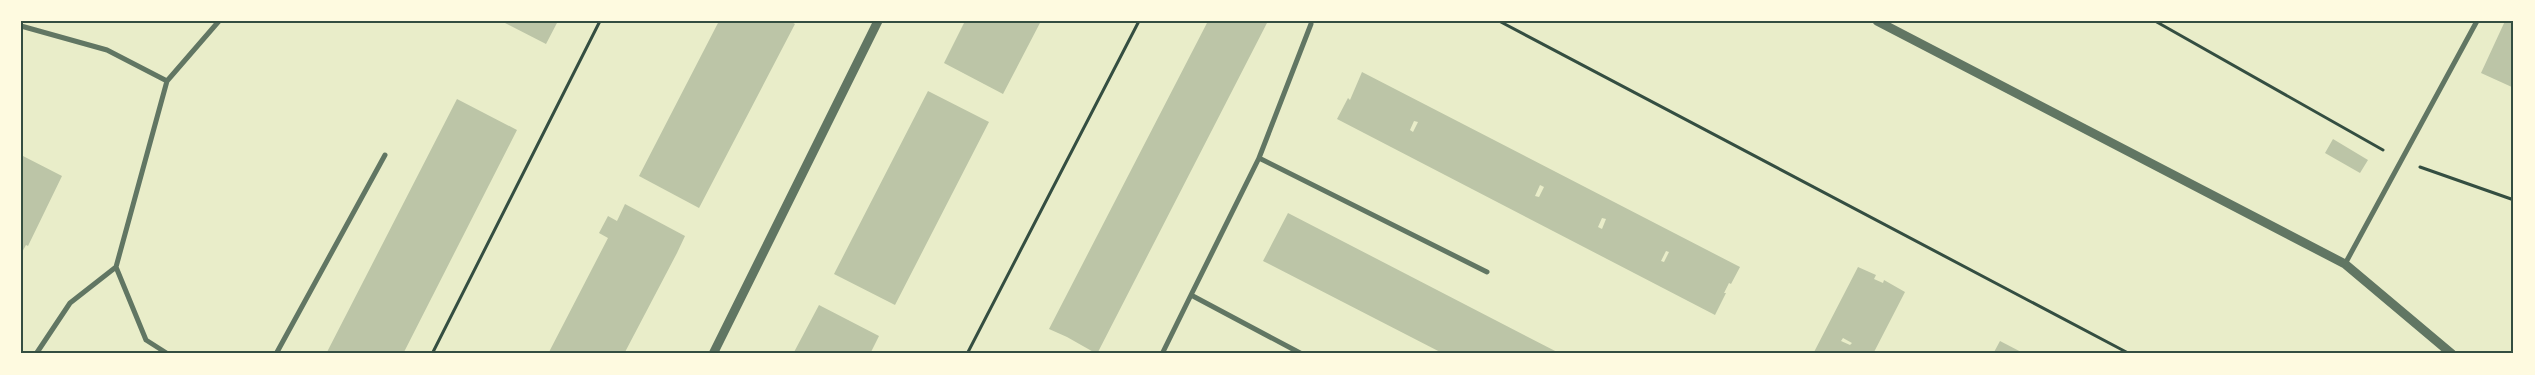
<svg xmlns="http://www.w3.org/2000/svg" width="2535" height="375" font-family="Jost,sans-serif">
  <style>
    .building { fill: #bcc5a7; fill-rule: evenodd }
    .lines { fill: none; stroke-linecap: round; stroke-linejoin: round }
    .path { stroke: #344e41; stroke-width: 3 }
    .minor { stroke: #617663; stroke-width: 5 }
    .tertiary { stroke: #617663; stroke-width: 9 }
    .neatline { fill: none; stroke: #344e41; stroke-width: 2 }
  </style>
  <rect width="100%" height="100%" fill="#e9edc9"/>
  <path class="building" d="M501,21H558L546,44Z
    M719,21H790L795,24L699,208L639,176Z
    M965,21H1041L1003,94L944,63Z
    M1208,21H1268L1097,354L1067,337L1049,329Z
    M2505,21H2514V88L2481,73Z
    M1362,72L1740,267L1731,284L1729,283L1724,293H1726L1715,315L1337,119L1348,98L1350,100ZM1414,121L1418,122L1413,132L1410,130ZM1540,185L1544,187L1539,197L1535,196ZM1602,218L1606,219L1602,229L1598,227ZM1666,251L1669,252L1664,262L1661,261Z
    M928,91L989,122L895,305L834,274Z
    M457,99L517,130L403,354H326Z
    M2333,139L2368,160L2360,173L2325,153Z
    M21,155L62,176L28,246L26,245L21,254Z
    M625,204L685,236L677,253L624,354H548L608,238L599,233L608,216L617,221Z
    M1288,213L1561,354H1444L1263,261Z
    M1858,267L1876,275L1874,279L1883,283L1884,280L1905,292L1873,354H1813ZM1843,338L1852,343L1850,345L1841,341Z
    M819,305L879,336L870,354H793Z
    M2000,341L2025,354H1993Z"/>
  <g class="lines">
    <path class="path" d="M1499,21L2130,354
      M2155,21L2383,150
      M2420,167L2514,200
      M432,354L600,21
      M967,354L1139,21"/>
    <path class="minor" d="M21,26L107,50L167,81L219,21
      M1259,158L1311,24
      M2345,264L2477,21
      M116,267L146,340L168,354
      M1191,295L1259,158L1487,272
      M36,354L70,303L116,267L167,81
      M276,354L385,155
      M1162,354L1191,295L1302,354"/>
    <path class="tertiary" d="M1877,21L2345,264L2452,354
      M713,354L878,21"/>
  </g>
  <rect width="2535" height="375" fill="none" stroke="#fefae0" stroke-width="45"/>
  <rect x="22" y="22" width="2490" height="330" class="neatline"/>
</svg>
